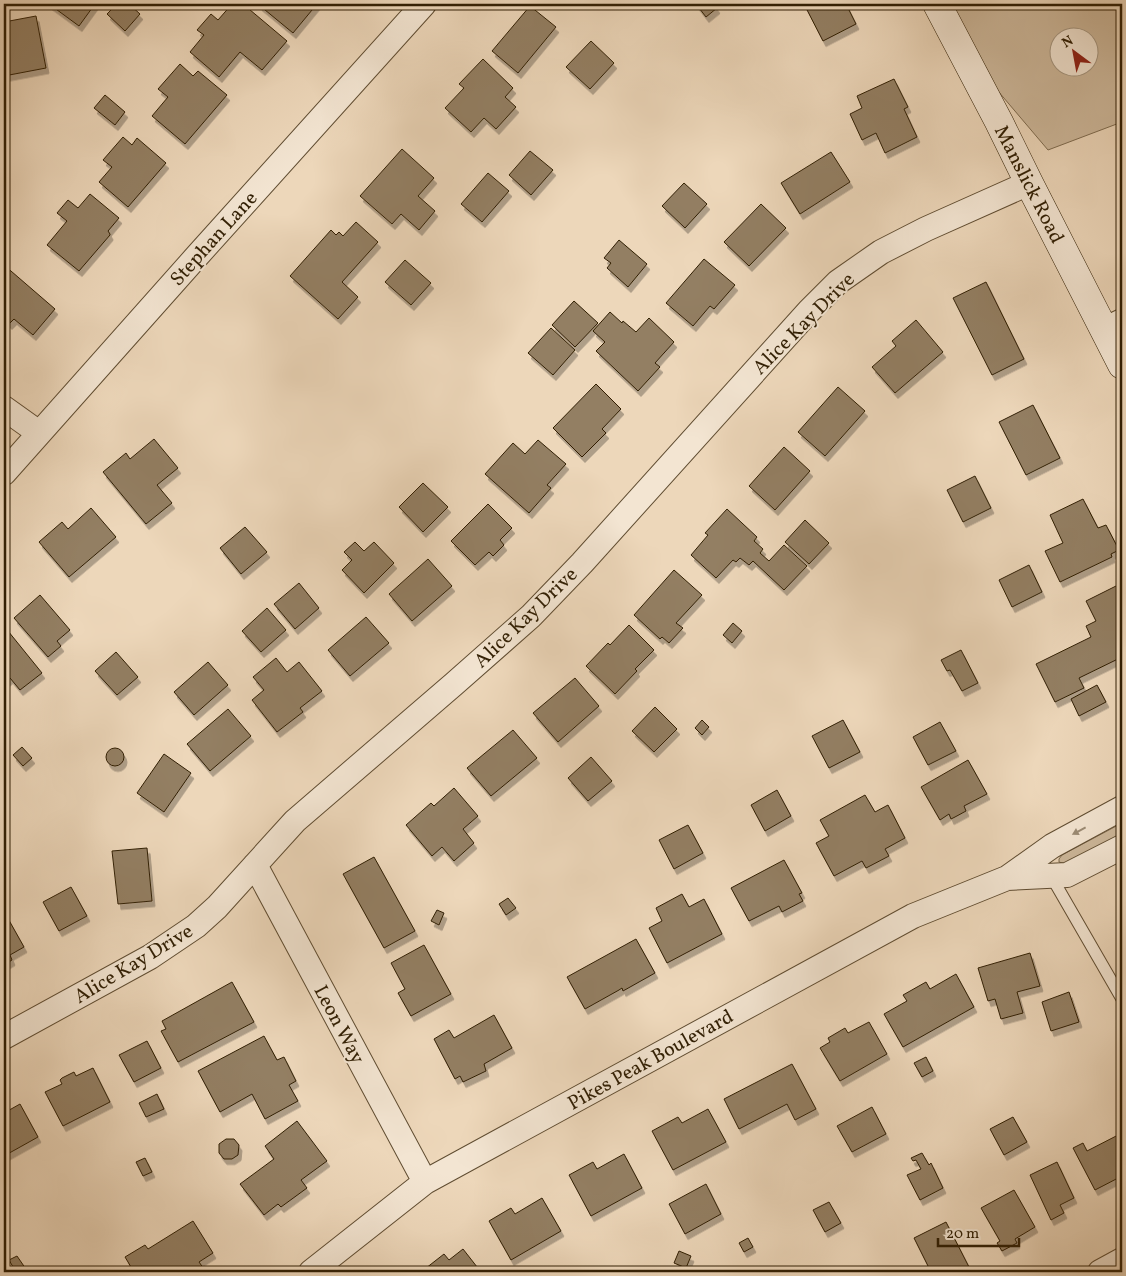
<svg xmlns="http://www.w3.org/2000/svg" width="1126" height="1276" font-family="Vollkorn,serif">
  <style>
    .green { fill: #cdb89b; stroke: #7f6c50; fill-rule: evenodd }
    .building { fill: #937f63; stroke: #311f04; filter: url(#shadow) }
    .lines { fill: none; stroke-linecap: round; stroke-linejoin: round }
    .lane-casing { stroke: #604d32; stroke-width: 13 }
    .street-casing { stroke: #604d32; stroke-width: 26 }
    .secondary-casing { stroke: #311f04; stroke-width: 29 }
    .lane { stroke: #f3e5d2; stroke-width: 11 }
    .street { stroke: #f3e5d2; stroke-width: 24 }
    .secondary { stroke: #f3e5d2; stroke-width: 28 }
    .oneway { fill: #9c8c75 }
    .labels { text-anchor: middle; stroke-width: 4; stroke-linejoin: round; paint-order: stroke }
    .street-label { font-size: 20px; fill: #311f04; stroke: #f3e5d2 }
  </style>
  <defs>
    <filter id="shadow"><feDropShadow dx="3" dy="5.5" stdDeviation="0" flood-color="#0004"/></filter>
  </defs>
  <rect width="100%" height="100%" fill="#edd7ba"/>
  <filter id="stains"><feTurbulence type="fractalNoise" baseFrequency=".004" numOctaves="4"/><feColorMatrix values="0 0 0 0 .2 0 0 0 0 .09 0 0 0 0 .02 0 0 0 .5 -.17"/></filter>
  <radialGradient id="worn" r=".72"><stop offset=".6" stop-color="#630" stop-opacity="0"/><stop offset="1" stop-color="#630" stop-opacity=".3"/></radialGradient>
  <path class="green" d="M939,4H1122V122L1048,150L953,38ZM1058,38H1088V68H1058Z
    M1122,823V834L1066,864L1059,862V859L1062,855Z"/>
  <path class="building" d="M49,4H95L79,26Z
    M117,4H129L140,14L125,31L107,14Z
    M232,4H243L287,41L262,70L240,52L219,77L190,52L204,35L197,30L211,14L218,20Z
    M259,4H317L293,33L259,5Z
    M696,4H714L717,8L706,17Z
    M804,4H846L856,24L823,41Z
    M530,6L556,27L518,73L492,51Z
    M36,16L46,68L4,76V22Z
    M591,41L614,63L590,89L566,67Z
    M483,59L513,88L505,97L516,107L496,129L484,118L471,132L445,108L464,88L459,84Z
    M180,64L193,76L198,71L227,95L185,144L152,116L168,97L158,89Z
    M894,79L908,107L904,109L917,137L885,153L876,133L862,140L850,114L862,108L857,96Z
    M105,95L125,112L115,125L94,108Z
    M123,137L132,145L137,138L166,163L128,207L99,182L112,167L103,160Z
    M402,149L434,178L418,196L435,211L419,230L401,214L392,224L360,196Z
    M530,151L553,170L531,195L509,175Z
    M831,152L850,182L800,214L781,183Z
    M488,173L509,191L482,222L461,204Z
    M684,183L707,204L685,228L662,206Z
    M90,194L119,218L108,231L110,234V235L79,271L47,245L67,221L57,213L68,200L78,208Z
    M761,204L786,228L749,266L724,242Z
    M356,222L378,242L342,282L358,297L338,319L290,276L331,230L336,235L339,232L343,236Z
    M619,240L647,264L628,287L607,268L611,263L604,258Z
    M704,259L735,285L714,309L710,306L693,326L666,303Z
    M405,260L431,283L411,305L385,282Z
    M4,265L55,309L33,335L14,319L9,324L4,319Z
    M986,282L1024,359L992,375L953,298Z
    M574,301L598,323L575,347L552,325Z
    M610,312L622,323L623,321L636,332L649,318L674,342L655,363L660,367L638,391L596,351L605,342L593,331Z
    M916,320L943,352L895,393L872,367L896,346L892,341Z
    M551,328L575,350L553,375L528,353Z
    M596,384L621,409L602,429L606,433L582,457L553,428Z
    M838,387L865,411L825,456L798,432Z
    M1033,405L1060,458L1026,475L999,422Z
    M154,439L178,468L157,485L172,503L146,524L103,472L126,453L130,459Z
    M538,440L566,464L547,485L551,488L529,513L485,474L513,443L525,454Z
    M784,447L810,471L775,510L749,486Z
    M975,476L991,508L963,522L947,490Z
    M423,483L448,507L423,532L399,507Z
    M1083,499L1098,528L1106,525L1119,550L1111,554L1112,557L1060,582L1045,551L1063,543L1050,515Z
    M488,504L512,528L500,540L504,545L493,556L489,552L475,565L451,541Z
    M91,508L116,537L69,577L39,542L62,522L68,529Z
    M727,509L757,537L754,541L763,549L760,553L769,561L784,545L807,566L784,590L753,561L749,565L740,558L736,562L733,560L716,578L691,555L708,535L705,533Z
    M805,520L829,543L809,564L785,542Z
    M245,527L267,552L241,574L220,548Z
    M355,542L364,551L374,542L394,563L364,593L342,570L352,560L344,552Z
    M428,559L452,586L412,621L389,594Z
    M1029,565L1042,592L1012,607L999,580Z
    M674,570L702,595L676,623L683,628L669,643L662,637L660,639L634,615Z
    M299,583L319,608L295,629L274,604Z
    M1122,583V657L1079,678L1084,688L1055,702L1036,664L1091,637L1086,626L1096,621L1086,601Z
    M40,595L70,630L57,641L61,646L48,657L14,618Z
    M267,608L286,630L261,652L242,631Z
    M366,617L389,643L350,676L328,650Z
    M733,623L742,631L732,643L723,635Z
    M629,625L654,650L635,669L637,671L615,694L586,666L608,643L610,645Z
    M4,626L42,673L20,690L10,678L4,683Z
    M961,650L978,683L962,691L950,670L947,671L941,660Z
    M116,652L138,677L117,695L95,671Z
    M276,658L287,672L299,662L322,691L300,708L303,712L277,732L252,700L264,690L253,677Z
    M208,662L228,685L194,715L174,692Z
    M575,678L599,706L558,742L533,713Z
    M1097,685L1106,702L1079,716L1071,699Z
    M655,707L677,729L654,752L632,731Z
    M228,709L251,736L210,771L187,744Z
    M702,720L709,727L702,735L695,728Z
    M843,720L860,752L829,768L812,736Z
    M940,722L956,751L928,765L913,737Z
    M513,730L537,758L491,796L467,768Z
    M22,747L32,758L23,766L13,755Z
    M106 757a9 9 0 1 1 18 0a9 9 0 1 1-18 0Z
    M164,754L191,773L164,812L137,793Z
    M591,757L612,781L588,801L568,778Z
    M968,760L987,794L964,806L966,811L955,817L951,819L949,814L940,820L921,787Z
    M454,788L478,816L463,829L474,843L454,861L442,847L432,856L406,825L431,803L434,806Z
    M777,790L791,816L765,831L751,805Z
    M865,795L875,812L888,805L905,838L885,849L889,856L868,867L866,868L862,861L834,876L816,843L829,836L820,820Z
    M688,825L703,853L674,869L659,840Z
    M147,848L152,901L118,904L112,851Z
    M374,857L415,931L384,948L343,874Z
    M784,860L802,893L799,894L803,901L782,912L779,906L749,921L731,888Z
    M71,887L87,916L59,931L43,902Z
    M682,894L689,907L704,899L722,934L667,963L649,928L662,921L656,908Z
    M508,898L516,908L506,915L499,904Z
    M437,910L444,913L439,925L431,921Z
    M6,915L24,947L10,955L12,960L4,965V917Z
    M636,939L655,973L623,991L622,988L619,990L585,1009L567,977Z
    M424,945L451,994L411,1016L398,993L405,989L391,963Z
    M1030,953L1040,986L1017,992L1023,1013L1001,1019L995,999L988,1001L978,968Z
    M956,974L974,1007L903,1047L884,1014L907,1001L903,995L926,982L930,989Z
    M232,982L254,1022L178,1062L161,1031L166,1029L162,1021Z
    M1069,992L1079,1022L1051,1031L1042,1002Z
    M494,1015L512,1048L484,1064L486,1071L463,1082L460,1076L455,1079L434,1039L449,1030L454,1038Z
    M869,1022L887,1054L840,1081L820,1048L830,1042L828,1038L845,1028L848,1033Z
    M264,1036L277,1060L284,1057L296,1081L289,1085L298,1101L265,1119L252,1094L220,1112L198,1071Z
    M147,1041L161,1068L134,1082L119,1055Z
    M926,1057L933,1071L922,1077L914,1063Z
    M792,1064L816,1109L795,1120L787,1104L739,1129L724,1099Z
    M93,1068L110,1102L63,1126L45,1092L62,1084L60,1080L62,1078L74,1072L76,1076Z
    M157,1094L164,1109L146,1117L139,1103Z
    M20,1104L38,1137L4,1156V1113Z
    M872,1107L886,1134L852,1152L837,1126Z
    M708,1109L726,1142L673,1170L652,1131L678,1117L682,1123Z
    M1013,1117L1027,1142L1004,1155L990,1129Z
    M297,1121L327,1161L301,1180L307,1188L281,1207L278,1204L264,1215L240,1184L274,1159L265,1146Z
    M1122,1133V1176L1095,1190L1073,1148L1083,1143L1087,1151Z
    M226,1139H234L239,1145L238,1155L232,1159H224L219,1153V1144Z
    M922,1153L929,1165L931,1163L943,1188L920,1200L907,1175L921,1169L916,1160L913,1161L911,1158Z
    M624,1154L642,1188L591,1216L569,1175L593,1162L597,1169Z
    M145,1158L152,1172L143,1176L136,1162Z
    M1057,1162L1074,1198L1060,1205L1064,1213L1051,1220L1030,1175Z
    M706,1184L721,1214L685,1234L669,1204Z
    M1014,1190L1035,1227L1015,1239L1017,1243L1002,1251L997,1243L1000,1241L981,1208Z
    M542,1198L561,1231L511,1260L489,1221L511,1208L515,1214Z
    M829,1202L841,1223L825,1232L813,1210Z
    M193,1221L213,1253L199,1262L204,1269L199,1272H134L125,1257L145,1245L148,1249Z
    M946,1222L969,1267L961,1271L962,1272H931L914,1238Z
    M748,1238L753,1247L744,1252L739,1243Z
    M463,1249L481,1272H421L444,1254L449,1260Z
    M679,1251L691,1256L686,1268L674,1263Z
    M17,1256L28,1272H16L9,1260Z"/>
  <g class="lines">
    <defs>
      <path id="lane" d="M1051,876L1122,999"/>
      <path id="street" d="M1105,329L1122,321
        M4,408L39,433
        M4,473L197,256L424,4
        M255,865L425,1182
        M1007,878L1067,875L1122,847
        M4,1037L150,957L196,926L217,907L295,821L454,684L531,616L582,563L809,311L838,282L881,252L926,229L1029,183
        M311,1272L425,1182L913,916L1007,878L1052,846L1122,808
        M1100,1272L1122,1260"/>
      <path id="secondary" d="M937,4L999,122L1029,183L1122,365"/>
    </defs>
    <use href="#lane" class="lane-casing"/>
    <use href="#street" class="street-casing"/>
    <use href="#secondary" class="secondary-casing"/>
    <use href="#lane" class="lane"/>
    <use href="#street" class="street"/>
    <use href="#secondary" class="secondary"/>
  </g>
  <defs><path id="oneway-solid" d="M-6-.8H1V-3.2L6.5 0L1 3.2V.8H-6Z" transform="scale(1.25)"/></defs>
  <use class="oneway" href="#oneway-solid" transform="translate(1079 831) rotate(152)"/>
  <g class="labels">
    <g class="street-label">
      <text transform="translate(1030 184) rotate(63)" y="7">Manslick Road</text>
      <text transform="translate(213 238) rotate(-48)" y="7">Stephan Lane</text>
      <text transform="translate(803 323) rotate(-45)" y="7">Alice Kay Drive</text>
      <text transform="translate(525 617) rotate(-44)" y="7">Alice Kay Drive</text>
      <text transform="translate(133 963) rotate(-31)" y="7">Alice Kay Drive</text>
      <text transform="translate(340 1024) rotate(62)" y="7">Leon Way</text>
      <text transform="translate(650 1059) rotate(-29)" y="7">Pikes Peak Boulevard</text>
    </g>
  </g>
  <rect width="1126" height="1276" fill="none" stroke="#edd7ba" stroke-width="20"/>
  <rect x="5" y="5" width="1116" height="1266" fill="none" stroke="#311f04" stroke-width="2.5"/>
  <rect x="10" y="10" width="1106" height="1256" fill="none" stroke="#311f04"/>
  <g transform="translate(1074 52) rotate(328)"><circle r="24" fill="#f3e5d2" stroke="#a59680"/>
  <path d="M0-4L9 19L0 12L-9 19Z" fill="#8f2418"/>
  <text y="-8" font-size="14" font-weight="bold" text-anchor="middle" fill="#311f04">N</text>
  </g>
  <path d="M938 1238v8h81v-8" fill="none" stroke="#311f04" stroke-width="2.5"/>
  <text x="946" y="1238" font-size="15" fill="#311f04" stroke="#f3e5d2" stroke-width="4" paint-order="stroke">20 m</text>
  <rect width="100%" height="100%" filter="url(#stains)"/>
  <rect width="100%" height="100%" fill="url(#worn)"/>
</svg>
